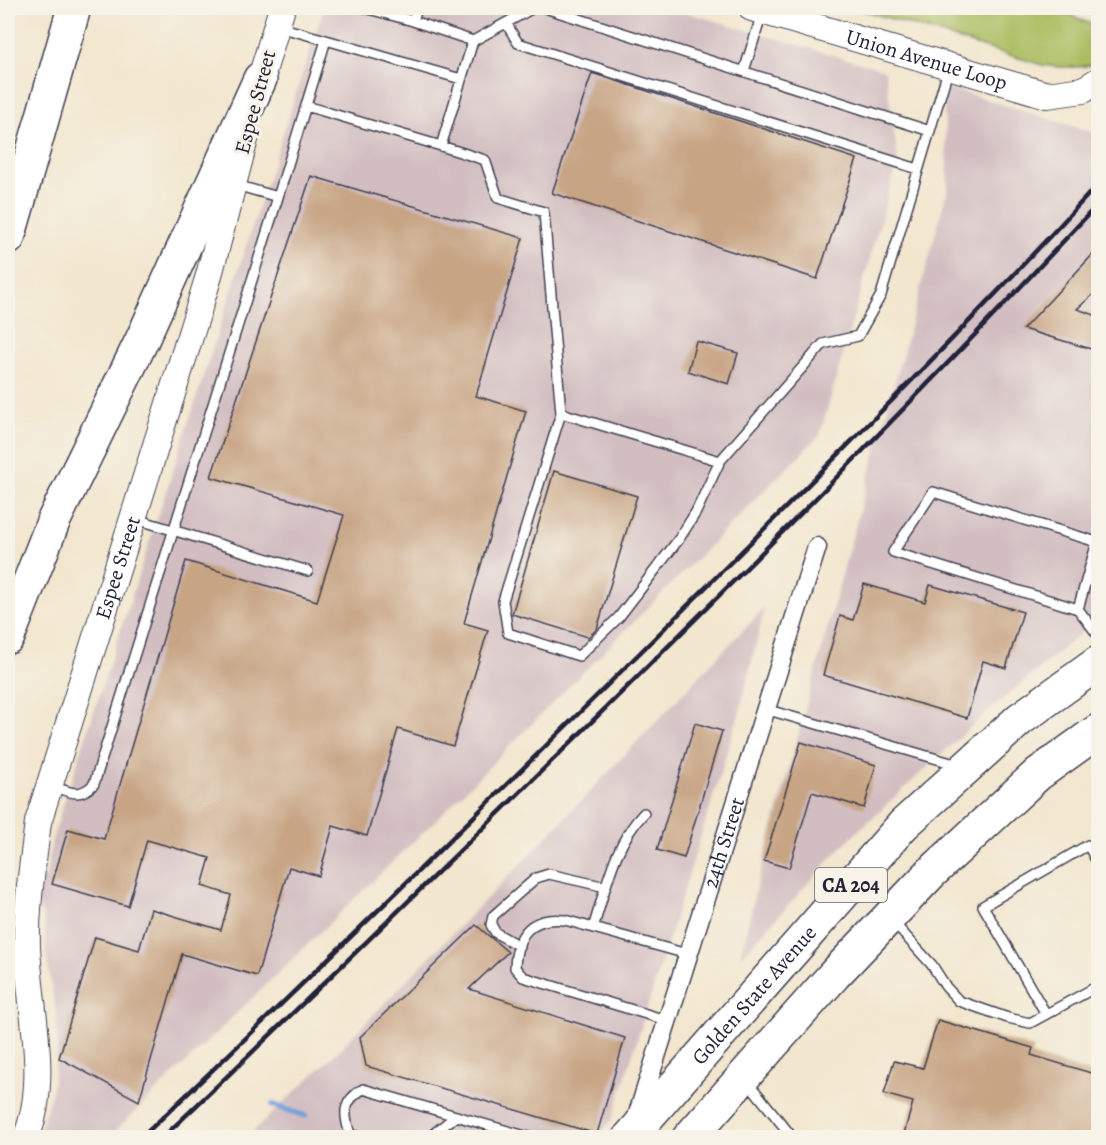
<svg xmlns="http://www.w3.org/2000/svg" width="1106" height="1145" font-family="Alegreya,serif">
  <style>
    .industrial { fill: #d2bec1 }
    .green { fill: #aabd61; stroke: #66704e; stroke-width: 1.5 }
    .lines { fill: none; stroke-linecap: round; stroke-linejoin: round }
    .stream { stroke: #71a0da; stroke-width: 6 }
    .building { fill: #c7a484 }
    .lane-casing { stroke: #413f51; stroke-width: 12 }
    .street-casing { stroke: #413f51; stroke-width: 21 }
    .secondary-casing { stroke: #413f51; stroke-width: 28 }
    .highway-casing { stroke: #413f51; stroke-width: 36 }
    .lane { stroke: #fff; stroke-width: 9 }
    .street { stroke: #fff; stroke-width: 18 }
    .secondary { stroke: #fff; stroke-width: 26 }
    .highway { stroke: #fff; stroke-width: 33 }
    .rail { stroke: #22223b; stroke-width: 4.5 }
    .labels { text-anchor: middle; stroke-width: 6; stroke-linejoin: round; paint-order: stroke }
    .shield { fill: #f7f3e8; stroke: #62616f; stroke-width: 1.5 }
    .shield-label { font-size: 20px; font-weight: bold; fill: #22223b }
    .street-label { font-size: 21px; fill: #22223b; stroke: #f7f3e8 }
  </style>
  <rect width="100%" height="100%" fill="#f7f3e8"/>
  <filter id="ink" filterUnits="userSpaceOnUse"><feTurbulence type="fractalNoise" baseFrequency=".0167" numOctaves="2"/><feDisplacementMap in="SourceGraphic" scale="12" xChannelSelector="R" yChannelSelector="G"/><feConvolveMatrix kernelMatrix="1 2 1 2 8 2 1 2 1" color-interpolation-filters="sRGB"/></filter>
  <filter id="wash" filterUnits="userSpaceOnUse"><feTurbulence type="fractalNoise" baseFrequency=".008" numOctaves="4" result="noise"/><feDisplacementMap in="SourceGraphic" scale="24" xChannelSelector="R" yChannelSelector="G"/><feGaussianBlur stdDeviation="1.35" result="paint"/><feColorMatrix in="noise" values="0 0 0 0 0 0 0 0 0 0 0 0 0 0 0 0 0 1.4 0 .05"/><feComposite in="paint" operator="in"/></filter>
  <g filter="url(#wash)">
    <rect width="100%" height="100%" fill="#f2e6ce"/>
    <path class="industrial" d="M324,8H670L885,70L898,159L820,435L441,815L109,1137L37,1138L51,1094L57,1055V1020L46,955L44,919L31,886L46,877L52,840Z
      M943,86L1098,134V619L984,715L845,843L740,958L757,885L948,188Z
      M765,607L739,714L612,1120L597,1137L246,1138L334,1055L540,844Z"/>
    <path class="green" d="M855,8H1053L1098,27V63C1080,69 1062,68 1042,65Z"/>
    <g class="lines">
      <path class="stream" d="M273,1105L305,1116"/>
    </g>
    <g id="blocks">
      <path class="building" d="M592,73L857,159L817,279L552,193Z
        M311,176L523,238L476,396L526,411L464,623L488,630L453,746L398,729L367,836L333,826L319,876L289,867L257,976L182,954L139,1101L59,1058L95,937L139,950L151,909L221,930L231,895L202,886L210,858L147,840L128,906L52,884L68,829L104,839L186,561L317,601L344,515L211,477Z
        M1098,249V290L1077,309L1098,316V351L1023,329Z
        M696,341L738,353L729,384L688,371Z
        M554,471L637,496L597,629L588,637L512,614Z
        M864,584L925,602L930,585L1023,612L1006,668L983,661L967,718L823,675L840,616L853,620Z
        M695,723L722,731L684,858L657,850Z
        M801,742L876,765L864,808L812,792L789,868L764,861Z
        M476,925L508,952L469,989L625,1038L597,1134L366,1066L360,1037Z
        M938,1020L1033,1048L1031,1055L1098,1075V1137H903L913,1102L884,1094L894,1061L923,1068Z"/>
    </g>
  </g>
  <g filter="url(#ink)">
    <use href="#blocks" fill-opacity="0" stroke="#413f51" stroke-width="1.5"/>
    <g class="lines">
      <defs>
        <path id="lane" d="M365,8L413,21L417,8
          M545,8L930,131
          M506,23L518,43L918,169
          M326,40L461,79
          M473,41L533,8
          M744,71L762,14
          M306,106L441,146L473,41L413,21
          M441,146L485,160L498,198L544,212L561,413L720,461L823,344L858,336L881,295L949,67
          M278,197L326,40L279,27
          M561,413L503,601L508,633L579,656L619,617L679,539L696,512L720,461
          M933,492L1097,542L1078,609L893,552Z
          M136,519L308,571
          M1078,609L1098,635
          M765,709L958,765
          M52,786C70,792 79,799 94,784L278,197L236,185
          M892,921L932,965L946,987L959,1001L1008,1018L1030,1023L1098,986
          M593,928C606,888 614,844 644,813
          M519,946L496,933L491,925L493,916L536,878L549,874L606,887
          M1046,1014L983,906L1088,845L1098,864
          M666,1020L523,977L515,968C516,935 530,916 565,920L687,954
          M747,1081L793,1138
          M361,1138L350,1134C343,1113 343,1101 363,1089L532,1138
          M428,1138L456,1116"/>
        <g id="street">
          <path id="s1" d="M636,1120L817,547"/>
        </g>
        <g id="secondary">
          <path id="s2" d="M752,8L1047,95L1083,90L1098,81"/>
          <path d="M255,98L282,8"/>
          <path id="s3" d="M26,1138C50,1079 29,1007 27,946C26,905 33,863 38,822L208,279L245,139"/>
        </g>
        <g id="highway">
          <path d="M8,238L74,8"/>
          <path d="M8,637L53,522L142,340L260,79"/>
          <path id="s4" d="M629,1138L903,825L1020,719L1098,663"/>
          <path d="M689,1138L834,975L931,873L1038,774L1098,731"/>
        </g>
      </defs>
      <use href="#lane" class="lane-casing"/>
      <use href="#street" class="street-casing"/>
      <use href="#secondary" class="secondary-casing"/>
      <use href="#highway" class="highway-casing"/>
      <use href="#lane" class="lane"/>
      <use href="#street" class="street"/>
      <use href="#secondary" class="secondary"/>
      <use href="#highway" class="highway"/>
      <path class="rail" d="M141,1138C324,965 503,789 681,612C822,471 964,331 1098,184
        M162,1138C298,1010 430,880 563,750C745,571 925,391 1098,204"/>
    </g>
  </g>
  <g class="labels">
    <rect class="shield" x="815" y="868" width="72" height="34" rx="4.5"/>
    <g class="shield-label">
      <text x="851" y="892">CA 204</text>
    </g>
    <g class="street-label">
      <text dy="7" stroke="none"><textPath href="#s2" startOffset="182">Union Avenue Loop</textPath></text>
      <text transform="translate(255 102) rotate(-75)" y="7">Espee Street</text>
      <text dy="7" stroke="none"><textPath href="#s3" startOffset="585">Espee Street</textPath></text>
      <text dy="7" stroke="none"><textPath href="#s1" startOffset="291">24th Street</textPath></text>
      <text dy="7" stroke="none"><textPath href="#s4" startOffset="190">Golden State Avenue</textPath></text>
    </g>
  </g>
  <rect width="1106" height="1145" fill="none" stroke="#f7f3e8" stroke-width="30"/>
</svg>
